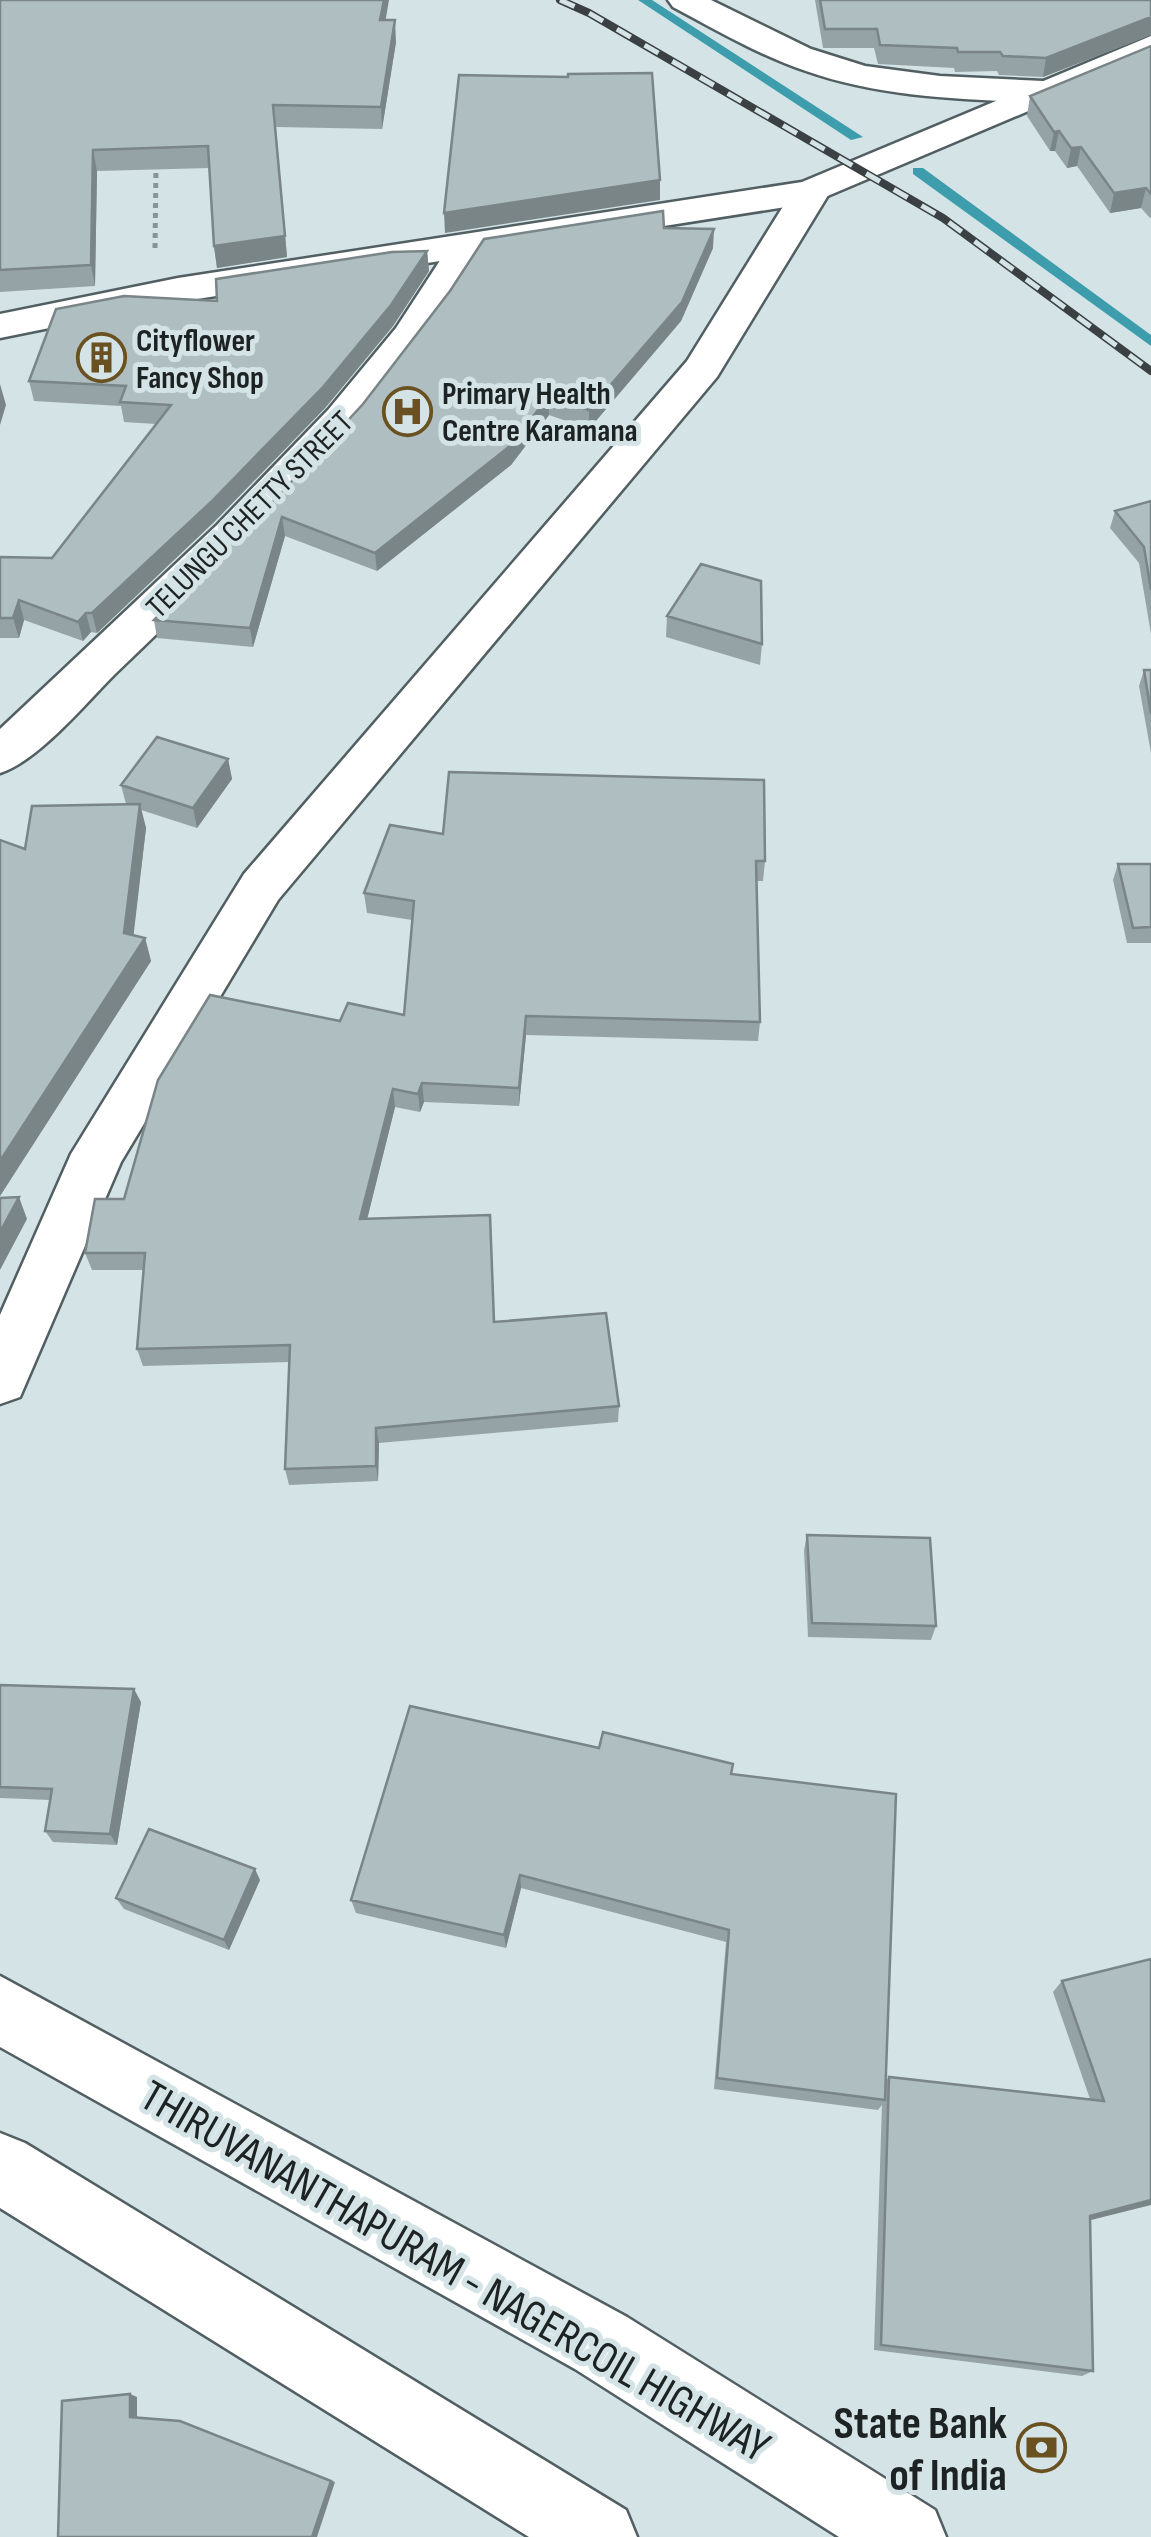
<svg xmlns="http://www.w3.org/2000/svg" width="1151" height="2537" font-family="'Sofia Sans Condensed',sans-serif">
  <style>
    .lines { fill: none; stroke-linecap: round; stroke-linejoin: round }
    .stream { fill: #3e9dad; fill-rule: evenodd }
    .minor-casing { stroke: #525f62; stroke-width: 5 }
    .major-casing { stroke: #525f62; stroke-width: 5 }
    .path { stroke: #899496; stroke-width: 5; stroke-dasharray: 5 5; stroke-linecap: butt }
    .minor { fill: #fff; fill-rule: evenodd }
    .major { fill: #fff; fill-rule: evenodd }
    .rail-casing { stroke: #3b4143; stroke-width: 8 }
    .rail { stroke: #d4e3e6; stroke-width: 5; stroke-dasharray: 16; stroke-linecap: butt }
    .wall { fill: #96a3a6 }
    .shaded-wall { fill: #7a8587 }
    .building { fill: #afbec1; stroke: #7a8587; stroke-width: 2.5 }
    .labels { text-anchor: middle; stroke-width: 10; stroke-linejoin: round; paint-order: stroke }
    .far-poi-label { font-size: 32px; font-weight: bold; fill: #1d2223; stroke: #d4e3e6; text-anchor: start }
    .far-street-label { font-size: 32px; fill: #1d2223; stroke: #d4e3e6 }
    .near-street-label { font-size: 45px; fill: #1d2223; stroke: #d4e3e6 }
    .near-poi-label { font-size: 45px; font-weight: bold; fill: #1d2223; stroke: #d4e3e6; text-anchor: end }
  </style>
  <rect width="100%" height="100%" fill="#d4e3e6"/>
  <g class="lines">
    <path class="stream" d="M638,0H652L863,137L851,140Z
      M913,168H923L1151,335V346L913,174Z"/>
    <defs>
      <path id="minor" d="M668,0H711L811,49L865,66L940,76L1043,81L1056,84L1061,92L1056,100L1043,103C963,99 883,98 806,71C759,55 716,30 673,7Z
        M811,181L824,184L830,192L717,377L278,900L121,1162L20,1397L0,1404V1315L71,1154L244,874L687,361L792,192L798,184Z
        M468,236L482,239L487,247C389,412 251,543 114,675C85,704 38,761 0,773V729L217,525L328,410L396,328L454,239Z"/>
      <path id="major" d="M1151,36V59L811,203L178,302L0,338V314L178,278L802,182Z
        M0,1976L627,2317L935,2510L946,2537H839L575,2369L0,2047Z
        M0,2133L25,2143L626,2510L637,2537H529L0,2208Z"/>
    </defs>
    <use href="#minor" class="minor-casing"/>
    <use href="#major" class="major-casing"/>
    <path class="path" d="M155,248L156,165"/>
    <use href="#minor" class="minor"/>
    <use href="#major" class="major"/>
    <defs>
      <path id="rail" d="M560,0L589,13L943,218L1151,371"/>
    </defs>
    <use href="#rail" class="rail-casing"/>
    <use href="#rail" class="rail"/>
  </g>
  <path class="wall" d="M0,0L386,20L396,42L382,129L276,127L287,257L217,268L214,246L210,168L97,171L95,286L0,292Z
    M815,0H1151V35L1043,77L999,75L997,71L955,72L954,68L878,64L874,48H823Z
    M1151,46V217L1150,218L1141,208L1110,213L1077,166L1067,168L1055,151H1050L1027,116L1030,96Z
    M664,228L713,248L681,321L589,429L549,415L511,465L377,571L285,536L253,647L157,638L154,620L266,509Z
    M427,251L429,271L393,326L325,408L214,522L97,633L91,632L83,641L24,620L19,638H0V557L52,558L156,424L124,422L121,406L34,401L29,381L217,301Z
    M1151,501V634L1139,563L1110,528L1115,511Z
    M667,616L762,644L760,665L666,637Z
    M1144,670H1151V753L1139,686Z
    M228,759L232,779L197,828L141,810L146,828L133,935L145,938L151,961L0,1196V840L25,849L126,804L121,785Z
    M443,834L765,861L763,881H756L760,1022L758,1041L526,1035L519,1106L424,1102L420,1112L395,1107L367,1218L494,1322L619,1406L618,1422L379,1443L378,1481L289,1485L285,1469L290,1362L143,1366L137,1349L144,1270H92L85,1253L124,1199L340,1021L404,1015L412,920L367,913L364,893Z
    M1151,863V943H1127L1113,880L1118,864Z
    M807,1535L936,1626L931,1640L808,1637L804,1550Z
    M0,1685L141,1702L117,1845L53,1842L45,1831L50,1800L0,1798Z
    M599,1748L731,1774L885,2082L889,2077L1090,2099L1053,1992L1062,1981L1151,1959L1090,2220L1093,2371L1082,2376L874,2350L882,2105L878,2110L714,2089L726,1942L521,1888L506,1948L356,1913L351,1900Z
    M260,1880L229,1950L124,1909L116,1898Z"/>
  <path class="shaded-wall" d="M384,0H389L382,41L380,20Z
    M1151,17V35L1043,77L1046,58Z
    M395,20L396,42L382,129L381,107Z
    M273,105L287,257L217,268L214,246Z
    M1059,131L1055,151H1050L1054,132Z
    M1081,147L1077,166L1067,168L1071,148Z
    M93,150L97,171L95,286L91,265Z
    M660,180V200L445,233L444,213Z
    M1146,188L1141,208L1110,213L1114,193Z
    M714,229L713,248L681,321L589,429V410Z
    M427,251L429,271L393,326L325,408L214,522L97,633L92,613Z
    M0,384L6,405L0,425Z
    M549,396V415L511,465L377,571L375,553Z
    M282,517L285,536L253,647L250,628Z
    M19,600L24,620L19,638L13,618Z
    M86,613L91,632L83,641L78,622Z
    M228,759L232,779L197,828L193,808Z
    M140,804L146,828L131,957L124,933Z
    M145,938L151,961L0,1196V1161Z
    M526,1016V1035L519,1106V1088Z
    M422,1083L424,1102L420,1112L418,1094Z
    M393,1089L395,1107L363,1236L360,1219Z
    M19,1197L27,1219L0,1270V1232Z
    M376,1428L379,1443L378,1481L376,1466Z
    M134,1689L141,1702L117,1845L110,1834Z
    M255,1869L260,1880L229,1950L224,1940Z
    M520,1875L521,1888L506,1948L504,1935Z
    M1151,2200V2205L1079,2223L1090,2216Z
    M130,2394L137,2397V2420L130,2417Z
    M186,2423L335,2482L317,2537H312Z"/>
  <path class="building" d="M0,0H384L380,20H395L381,107L273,105L285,236L214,246L208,146L93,150L91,265L0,270Z
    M820,0H1151V17L1046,58L1003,56L1000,52H958L957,48L880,45L877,29H825Z
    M1151,46V194L1146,188L1114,193L1081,147L1071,148L1059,131L1054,132L1030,96Z
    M652,73L660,180L444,213L459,75L568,77V74Z
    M663,211L664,228L714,229L682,302L589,410L549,396L510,446L375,553L282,517L250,628L154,620L266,509L363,404L450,291L484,239Z
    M427,251L391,305L323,387L211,502L92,613H86L78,622L19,600L13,618H0V557L52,558L171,405L120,402L126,386L29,381L56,309L124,296L217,301L216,279L392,252Z
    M1151,501V590L1144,547L1115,511Z
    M701,564L761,581L762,644L667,616Z
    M1144,670H1151V714Z
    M157,737L228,759L193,808L121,785Z
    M449,772L764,780L765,861H756L760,1022L526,1016L519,1088L422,1083L418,1094L393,1089L360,1219L490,1215L494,1322L606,1313L619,1406L376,1428V1466L285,1469L290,1345L137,1349L145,1253H85L95,1199H124L158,1080L210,995L340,1021L348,1003L404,1015L414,901L364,893L390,825L443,834Z
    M140,804L124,933L145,938L0,1161V840L25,849L32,806Z
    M1118,864H1151V927L1133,928Z
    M19,1197L0,1232V1198Z
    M807,1535L930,1538L936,1626L812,1623Z
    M0,1685L134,1689L110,1834L45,1831L52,1789L0,1787Z
    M410,1706L599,1748L603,1732L733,1764L731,1774L896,1794L885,2100L717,2078L729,1930L520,1875L504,1935L351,1900Z
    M149,1829L255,1869L224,1940L116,1898Z
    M1151,1959V2200L1090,2216L1093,2371L881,2345L889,2077L1104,2101L1062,1981Z
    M130,2394V2417L180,2421L331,2481L312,2537H58L62,2401Z"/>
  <defs>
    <symbol id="building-ring" viewBox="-11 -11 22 22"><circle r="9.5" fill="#d4e3e6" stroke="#6a5122" stroke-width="1.5"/><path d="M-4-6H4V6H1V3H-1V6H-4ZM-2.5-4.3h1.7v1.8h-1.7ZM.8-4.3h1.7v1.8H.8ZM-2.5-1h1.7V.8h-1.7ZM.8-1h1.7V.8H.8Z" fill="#6a5122"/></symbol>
    <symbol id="hospital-ring" viewBox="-11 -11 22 22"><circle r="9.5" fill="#d4e3e6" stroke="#6a5122" stroke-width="1.5"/><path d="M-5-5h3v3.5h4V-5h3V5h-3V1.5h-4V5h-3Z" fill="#6a5122"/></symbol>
    <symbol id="bank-ring" viewBox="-11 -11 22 22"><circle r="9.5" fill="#d4e3e6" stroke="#6a5122" stroke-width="1.5"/><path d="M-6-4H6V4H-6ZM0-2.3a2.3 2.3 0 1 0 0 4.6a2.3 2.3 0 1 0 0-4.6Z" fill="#6a5122"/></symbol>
  </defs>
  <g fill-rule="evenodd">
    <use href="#building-ring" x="74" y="330" width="55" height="55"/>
    <use href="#hospital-ring" x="380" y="384" width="55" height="55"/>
    <use href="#bank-ring" x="1014" y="2420" width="55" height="55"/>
  </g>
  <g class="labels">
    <g class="far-poi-label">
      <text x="136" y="351">Cityflower<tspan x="136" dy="37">Fancy Shop</tspan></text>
      <text x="442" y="404">Primary Health<tspan x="442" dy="37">Centre Karamana</tspan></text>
    </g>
    <g class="far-street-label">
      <text transform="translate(249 514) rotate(-45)" y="11">TELUNGU CHETTY STREET</text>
    </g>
    <g class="near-street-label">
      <text transform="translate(456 2270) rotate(30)" y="16">THIRUVANANTHAPURAM - NAGERCOIL HIGHWAY</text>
    </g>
    <g class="near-poi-label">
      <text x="1007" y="2438">State Bank<tspan x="1007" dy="52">of India</tspan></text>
    </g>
  </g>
</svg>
